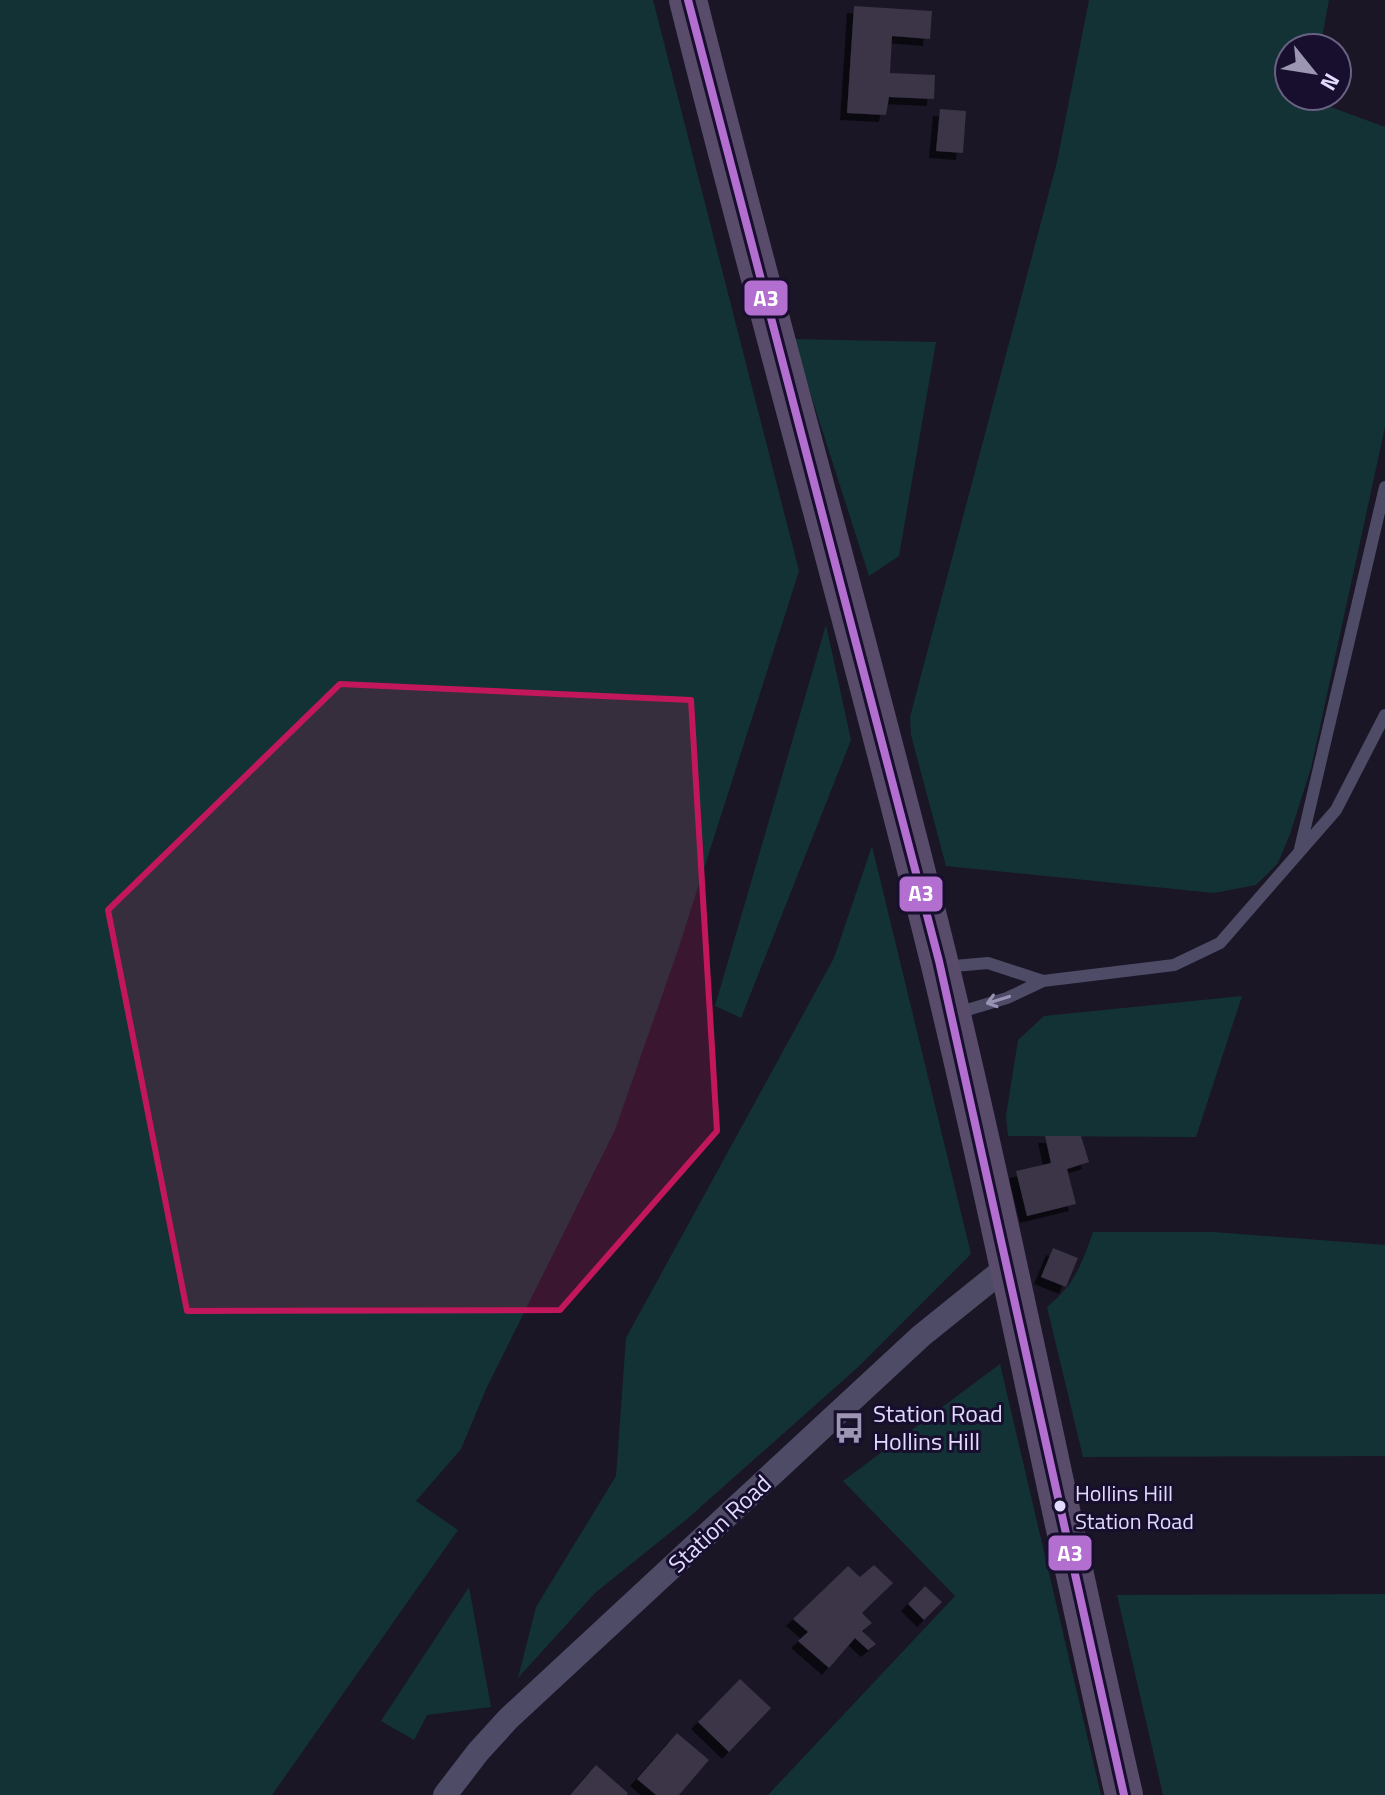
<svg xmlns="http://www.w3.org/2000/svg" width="1385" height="1795" font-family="'Titillium Web',sans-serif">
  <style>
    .green { fill: #133236 }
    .building { fill: #3a3447; filter: url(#shadow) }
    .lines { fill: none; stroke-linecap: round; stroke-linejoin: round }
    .lane { stroke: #4e4b67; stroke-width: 12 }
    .street { stroke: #4e4b67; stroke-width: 24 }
    .primary { stroke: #594c6b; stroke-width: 38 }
    .bus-1-casing { stroke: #170f2d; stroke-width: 14 }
    .bus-1 { stroke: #b36fd0; stroke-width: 8 }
    .oneway { stroke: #9893b3 }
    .marked { fill: #c2185b; fill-opacity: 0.2; stroke: #c2185b; stroke-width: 6; stroke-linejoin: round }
    .bus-dot { fill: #e2dbff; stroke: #170f2d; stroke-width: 3 }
    .labels { text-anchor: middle; stroke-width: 6; stroke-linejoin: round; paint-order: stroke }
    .bus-label { font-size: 22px; fill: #e2dbff; stroke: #170f2d; text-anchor: start }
    .poi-label { font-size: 24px; fill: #e2dbff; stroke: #170f2d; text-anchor: start }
    .street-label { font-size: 24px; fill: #e2dbff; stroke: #170f2d }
    .line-badge { stroke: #170f2d; stroke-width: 3 }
    .badge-label { font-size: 22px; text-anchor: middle; font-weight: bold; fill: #fff }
  </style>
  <defs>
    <filter id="shadow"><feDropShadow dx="-7" dy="7" stdDeviation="0" flood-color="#0009"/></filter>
  </defs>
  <rect width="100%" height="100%" fill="#1a1626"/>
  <path class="green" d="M0,0H653L799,571L678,950L615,1130L487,1387L461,1449L416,1501L458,1530L272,1795H0Z
    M1089,0H1329L1320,48H1289V96H1312L1311,103H1320L1385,127V427L1311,768L1290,834L1278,863L1256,885L1214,893L946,866L911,735L910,717L1057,162Z
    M793,339L936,342L899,556L869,576Z
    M826,625L851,740L741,1018L715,1006Z
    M872,846L971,1254L857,1368L687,1519L595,1593L518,1678L536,1607L616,1476L626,1338L834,958Z
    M1242,996L1196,1137L1008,1136L1006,1116L1018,1040L1044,1016Z
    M1093,1232H1213L1385,1245V1456L1083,1457L1047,1307C1075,1284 1081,1266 1093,1232Z
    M1000,1364L1101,1795H768L955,1596L843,1481Z
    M469,1587L491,1707L427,1715L414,1740L381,1721Z
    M1385,1594V1795H1163L1117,1595Z"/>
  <path class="building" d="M854,6L932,11L930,39L892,36L890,73L935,75L934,99L889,97L886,115L847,113Z
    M940,109L966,111L963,153L936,151Z
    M1045,1136H1081L1089,1162L1067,1169L1076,1204L1027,1216L1016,1171L1051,1163Z
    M1053,1248L1078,1258L1066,1287L1041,1277Z
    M874,1565L893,1583L862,1613L872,1623L862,1631L876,1644L868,1650L855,1638L829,1668L798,1641L808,1632L793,1619L848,1566L860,1577Z
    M925,1586L942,1602L924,1620L908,1604Z
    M740,1679L771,1708L729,1752L698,1722Z
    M677,1733L709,1760L679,1795H656L637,1779Z
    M596,1765L628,1793L627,1795H570Z"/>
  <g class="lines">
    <path class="lane" d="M1300,849L1385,487
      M943,967L988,963L1043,981
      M957,1013L1007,998L1043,981L1174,965L1220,943L1336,810L1385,715"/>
    <path class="street" d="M445,1795L478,1752L508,1719L921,1336L1008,1266"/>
    <path class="primary" d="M688,0C768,321 860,640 939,961C1006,1238 1060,1518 1124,1795"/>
    <defs>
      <path id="bus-1" d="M688,0L939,961L1124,1795"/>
    </defs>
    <use href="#bus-1" class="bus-1-casing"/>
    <use href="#bus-1" class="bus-1"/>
  </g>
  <defs><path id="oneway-shaft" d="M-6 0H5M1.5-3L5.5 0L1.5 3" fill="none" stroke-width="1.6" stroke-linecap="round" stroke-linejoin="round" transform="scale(2)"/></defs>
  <use class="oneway" href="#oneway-shaft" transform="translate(998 1000) rotate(163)"/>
  <path class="marked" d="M340,684L691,700L717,1131L560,1310L187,1311L108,910Z"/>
  <defs>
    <symbol id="bus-bare" viewBox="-9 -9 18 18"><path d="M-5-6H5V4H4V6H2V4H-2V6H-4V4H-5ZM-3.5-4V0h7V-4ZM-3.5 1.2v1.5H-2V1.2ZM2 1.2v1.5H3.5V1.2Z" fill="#9c96b3" stroke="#170f2d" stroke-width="2.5" paint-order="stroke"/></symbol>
  </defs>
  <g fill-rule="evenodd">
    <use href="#bus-bare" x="827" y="1406" width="44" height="44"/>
  </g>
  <circle class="bus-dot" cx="1060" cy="1506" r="7"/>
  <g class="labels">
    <g class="bus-label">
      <text x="1075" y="1501">Hollins Hill<tspan x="1075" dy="28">Station Road</tspan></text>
    </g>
    <g class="poi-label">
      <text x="873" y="1422">Station Road<tspan x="873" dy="28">Hollins Hill</tspan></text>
    </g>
    <g class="street-label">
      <text transform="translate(720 1524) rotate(-43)" y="8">Station Road</text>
    </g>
  </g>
  <g class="line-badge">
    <rect x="743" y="279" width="46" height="38" rx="8" fill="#b36fd0"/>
    <rect x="898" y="875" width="46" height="38" rx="8" fill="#b36fd0"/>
    <rect x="1047" y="1534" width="46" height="38" rx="8" fill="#b36fd0"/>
  </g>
  <g class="badge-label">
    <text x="766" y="306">A3</text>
    <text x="921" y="901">A3</text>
    <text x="1070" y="1561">A3</text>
  </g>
  <g transform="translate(1313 72) rotate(120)"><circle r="38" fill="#170f2d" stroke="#686181" stroke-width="2"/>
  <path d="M0-6L14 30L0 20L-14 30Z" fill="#9c96b3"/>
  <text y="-12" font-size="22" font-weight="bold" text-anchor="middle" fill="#e2dbff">N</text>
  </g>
</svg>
